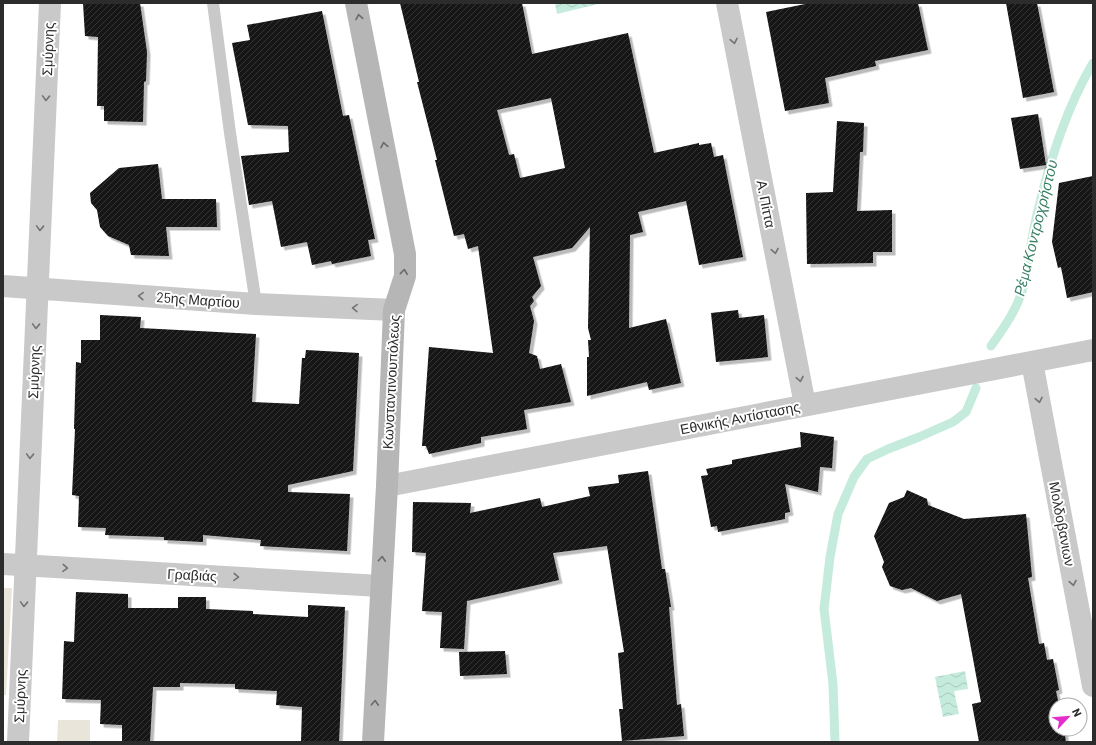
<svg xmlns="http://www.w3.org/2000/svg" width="1096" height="745" font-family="Barlow,sans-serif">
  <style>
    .green { fill: #eae5da }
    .water { fill: url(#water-waves) }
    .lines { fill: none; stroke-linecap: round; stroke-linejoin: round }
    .stream { stroke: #c5ebdc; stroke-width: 9 }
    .building { fill: url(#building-hatch); fill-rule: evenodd; filter: url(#shadow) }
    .lane { stroke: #c9c9c9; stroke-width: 12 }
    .street { stroke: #c9c9c9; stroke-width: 22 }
    .secondary { stroke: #b6b6b6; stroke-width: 22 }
    .oneway { stroke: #6a6a6a }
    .oneway2 { stroke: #737373 }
    .labels { text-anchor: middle; stroke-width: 4; stroke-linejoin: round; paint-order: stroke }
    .street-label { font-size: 14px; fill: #2c2c2c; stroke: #fff }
    .water-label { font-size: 15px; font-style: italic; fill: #378264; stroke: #fff }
  </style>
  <defs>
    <pattern id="water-waves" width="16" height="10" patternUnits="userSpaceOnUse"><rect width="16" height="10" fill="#c5ebdc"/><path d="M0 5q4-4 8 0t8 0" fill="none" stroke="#a9cabd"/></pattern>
    <pattern id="building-hatch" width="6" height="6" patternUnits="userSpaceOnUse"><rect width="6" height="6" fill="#131313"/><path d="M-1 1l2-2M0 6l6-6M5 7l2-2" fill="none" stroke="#363636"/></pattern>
    <filter id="shadow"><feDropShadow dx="3.5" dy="3.5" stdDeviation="0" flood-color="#0004"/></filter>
  </defs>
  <rect width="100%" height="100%" fill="#fff"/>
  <path class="green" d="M3,588H12L6,695H3Z
    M58,720H90V742H57Z"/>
  <path class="water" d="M555,3H602L557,14Z
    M965,671L968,689L954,691L959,714L943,717L935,677Z"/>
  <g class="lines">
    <path class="stream" d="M991,346C1003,329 1016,311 1022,291C1029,268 1030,243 1036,219C1048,166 1065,110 1093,63
      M835,742L833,684L824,609L830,557L838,514L854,477L867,459L888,449L919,437L953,422L966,412L976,388"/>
  </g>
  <path class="building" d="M83,3H140L147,52L146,81L144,82L143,122L104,121V106H97L98,37L85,36Z
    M400,3H522L532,54L628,33L654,153L699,143V145L711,143L714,157L723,155L743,257L699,265L686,201L638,212L643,232L630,235L629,328L666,319L681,383L649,390L647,382L587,396V357H589L588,340H591L588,328L590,227L572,248L533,257L541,286L532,297L534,301L530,306L534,321L529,353L537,356L540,369L561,364L571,402L524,410L527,429L481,437V443L429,454L426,446H422L429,347L493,353L478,246L468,249L464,234L454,236L435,160H437L417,82H419ZM551,98L565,168L520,178L514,154L509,155L497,110Z
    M810,3H918L928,50L875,61L876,66L825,78L829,103L785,111L766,12Z
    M1006,3H1037L1054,92L1023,98Z
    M322,11L343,116L349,115L375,239L368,240L371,256L332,264L331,261L312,265L307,242L281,247L272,201L249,205L241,156L289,152L288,126L248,125L232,43L250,40L247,25Z
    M1038,114L1046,165L1020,169L1011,118Z
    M837,121L864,123L863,152H860L857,211L892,210V252H873V263L807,264L806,193L833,192Z
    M158,164L162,199H216L217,227H166L169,256L131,255L129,245L108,236L100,227L97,210L91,203L90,193L119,168Z
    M1093,176V292L1067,298L1061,267L1058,268L1052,242L1059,183Z
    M738,310L739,318L764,315L768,357L716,362L711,313Z
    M100,315L141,317L140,328L256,334L252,402L299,404L302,358H305L306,350L359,353L353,471L288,485V492L350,494L347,551L260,546L261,540L203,535V542L164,540V537L105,535L106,528L78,527L79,496L72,495L75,429H74L76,362L81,363V340H100Z
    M800,432L834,437L832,468L820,467L818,492L785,484L790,512L785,513V519L718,532L717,526L711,527L701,476L708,475L706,469L732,464V460L801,447Z
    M648,471L662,569H665L671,607H669L677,705L681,704L684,736L622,741L619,709H623L618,653L624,652L607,546L553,553L559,580L467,601L464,649L440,648L442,612L422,611L426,553L412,552L413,502L471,503L470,513L540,498L542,507L590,496L588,487L619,483L618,475Z
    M907,490L927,499L928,505L964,519L1026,514L1032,577L1028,578L1039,644L1044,643L1047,660L1053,659L1059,690L1056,691L1059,705H1056V729H1064L1066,742H979L972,704L981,702L961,594L937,601L911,588L902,590L890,586L882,567L884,562L874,536L889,503L904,497Z
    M76,592L128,594V608H178V597H206V609L253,611V614L308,617V605L345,607L339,742H301L302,707L276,705L277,691L235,689V684L180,683V687H153L150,742H122V725L100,724L101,700L62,699L64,641L74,642Z
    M505,651L507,674L460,676L459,652Z"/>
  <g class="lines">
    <path class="lane" d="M213,3L230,133L256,304"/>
    <path class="street" d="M727,3L805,405
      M3,286L256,304L394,310
      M1032,362L1093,686
      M387,486L1093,350
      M3,564L380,586
      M18,742L50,3"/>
    <path class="secondary" d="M356,3L405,254V276L394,310L387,486L373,742"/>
  </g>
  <defs><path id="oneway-chevron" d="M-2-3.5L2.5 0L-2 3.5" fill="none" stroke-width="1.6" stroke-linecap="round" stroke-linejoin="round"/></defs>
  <g class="oneway">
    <use href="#oneway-chevron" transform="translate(359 17) rotate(-101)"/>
    <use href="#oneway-chevron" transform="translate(384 145) rotate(-101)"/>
    <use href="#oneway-chevron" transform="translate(404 272) rotate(-84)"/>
    <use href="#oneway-chevron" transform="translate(382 559) rotate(-86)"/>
    <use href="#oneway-chevron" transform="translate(375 703) rotate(-87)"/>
  </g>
  <g class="oneway2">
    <use href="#oneway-chevron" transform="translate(734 41) rotate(79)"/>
    <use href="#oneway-chevron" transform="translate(46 98) rotate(92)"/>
    <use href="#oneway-chevron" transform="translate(40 228) rotate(92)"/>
    <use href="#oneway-chevron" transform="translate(775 251) rotate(79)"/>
    <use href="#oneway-chevron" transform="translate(141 296) rotate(-176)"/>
    <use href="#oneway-chevron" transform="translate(355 308) rotate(-178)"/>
    <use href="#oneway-chevron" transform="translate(36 326) rotate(92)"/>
    <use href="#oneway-chevron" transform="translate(800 379) rotate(79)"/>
    <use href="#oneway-chevron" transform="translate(1039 400) rotate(79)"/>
    <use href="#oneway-chevron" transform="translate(30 456) rotate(92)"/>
    <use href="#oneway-chevron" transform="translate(65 568) rotate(3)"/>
    <use href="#oneway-chevron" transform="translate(236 577) rotate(3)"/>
    <use href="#oneway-chevron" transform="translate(1073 583) rotate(79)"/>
    <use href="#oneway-chevron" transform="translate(24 604) rotate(92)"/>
  </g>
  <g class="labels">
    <g class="street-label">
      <text transform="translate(48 49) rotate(-88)" y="5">Σμύρνης</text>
      <text transform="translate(766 204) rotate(79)" y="5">Α. Πίττα</text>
      <text transform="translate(198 300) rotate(4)" y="5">25ης Μαρτίου</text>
      <text transform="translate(34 372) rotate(-88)" y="5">Σμύρνης</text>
      <text transform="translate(391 382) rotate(-87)" y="5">Κωνσταντινουπόλεως</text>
      <text transform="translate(740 418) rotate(-11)" y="5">Εθνικής Αντίστασης</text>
      <text transform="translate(1062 524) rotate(79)" y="5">Μολδοβανιων</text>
      <text transform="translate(192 575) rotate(3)" y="5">Γραβιάς</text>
      <text transform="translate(20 696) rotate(-88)" y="5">Σμύρνης</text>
    </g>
    <g class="water-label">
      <text transform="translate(1036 228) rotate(-76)" y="5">Ρέμα Κοντροχρήστου</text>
    </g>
  </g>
  <rect width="1096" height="745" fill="none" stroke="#2c2c2c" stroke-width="8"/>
  <g transform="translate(1068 717) rotate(64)"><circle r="19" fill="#ffffff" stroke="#ababab"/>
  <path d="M0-3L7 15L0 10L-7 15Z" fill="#e52dcb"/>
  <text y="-6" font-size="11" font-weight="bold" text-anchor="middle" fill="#2c2c2c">N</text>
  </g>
</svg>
